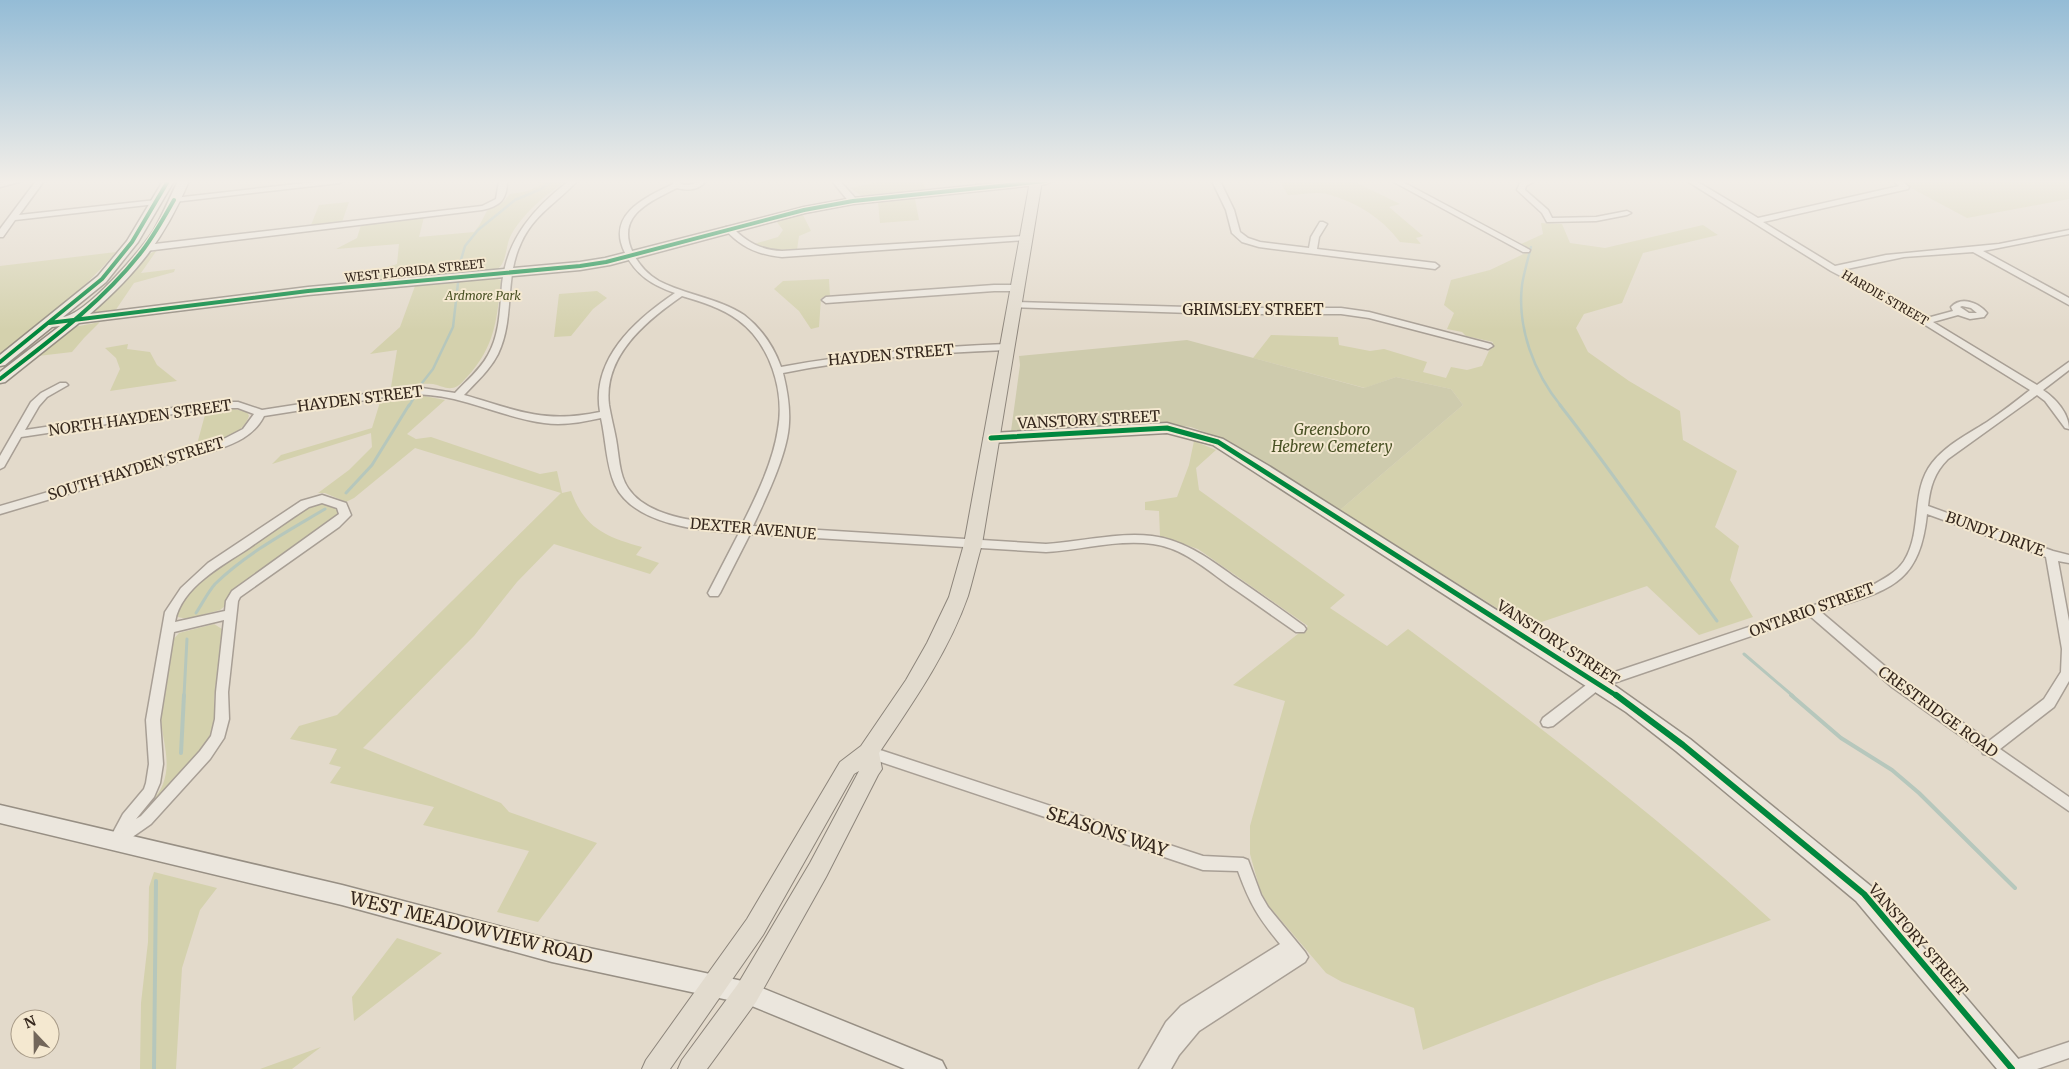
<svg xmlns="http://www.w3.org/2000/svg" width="2069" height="1069" font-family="Merriweather,serif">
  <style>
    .green { fill: #d4d1ad }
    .cemetery { fill: #cecbad }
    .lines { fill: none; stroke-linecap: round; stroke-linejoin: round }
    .stream-far2 { stroke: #b6c7bc; stroke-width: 2.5 }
    .stream-far1 { stroke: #b6c7bc; stroke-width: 3 }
    .stream { stroke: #b6c7bc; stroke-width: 4 }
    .street-casing { stroke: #a89f95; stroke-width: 3 }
    .secondary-casing { stroke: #978f84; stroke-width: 3 }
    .primary-casing { stroke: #8d857b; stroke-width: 2 }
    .street { fill: #ebe6dd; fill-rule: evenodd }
    .secondary { fill: #ebe6dd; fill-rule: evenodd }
    .primary { fill: #e2dbce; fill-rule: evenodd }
    .cycleway-far2-casing { stroke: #f4e8d0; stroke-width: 6 }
    .cycleway-far1-casing { stroke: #f4e8d0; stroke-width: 8 }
    .cycleway-casing { stroke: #f4e8d0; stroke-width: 9 }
    .cycleway-far2 { stroke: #00873e; stroke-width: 4 }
    .cycleway-far1 { stroke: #00873e; stroke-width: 5 }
    .cycleway { stroke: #00873e; stroke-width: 6 }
    .labels { text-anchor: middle; stroke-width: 4; stroke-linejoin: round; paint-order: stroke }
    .far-street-label { font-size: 12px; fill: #35271d; stroke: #f4e8d0 }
    .far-park-label { font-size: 12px; font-style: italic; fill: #495124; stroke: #f4e8d0 }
    .street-label { font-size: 15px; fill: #35271d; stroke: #f4e8d0 }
    .park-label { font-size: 15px; font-style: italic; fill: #495124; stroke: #f4e8d0 }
    .near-street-label { font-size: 18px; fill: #35271d; stroke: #f4e8d0 }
  </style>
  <rect width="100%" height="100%" fill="#e3dacb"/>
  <path class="green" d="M540,181H566C545,195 522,214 510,237C506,246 506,265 497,269L357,282L360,276L397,264L399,244L336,249L357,238L361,225L424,217L419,237L474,232L479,226L488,209L503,202L510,194L528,191L540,185Z
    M884,181H923L926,190L862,196L850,188Z
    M1280,181H1353L1400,204L1389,207L1423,236L1416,238L1421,244L1400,242C1382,218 1357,202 1327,194C1316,191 1300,195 1288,195Z
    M1904,181H2069V199L1967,218L1911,188Z
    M915,199L919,220L880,223L878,202Z
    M349,202L342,222L311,225L319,205Z
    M803,215L811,231L799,236L797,250L776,251L754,244L778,237L783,230L776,221Z
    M1541,223L1562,224L1570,243L1605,248L1703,225L1718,235L1643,253L1622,303L1584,314L1576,328L1588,352L1629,381L1680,411L1683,440L1737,471L1715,527L1739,546L1730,580L1753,617L1699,635L1647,586L1527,627L1340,510L1463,405L1451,389L1396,377L1365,388L1253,358L1271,335L1338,337L1339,345L1370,351L1384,349L1427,362L1423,372L1446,378L1451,367L1467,370L1482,366L1493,342L1466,336L1462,332L1447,329L1454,313L1444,305L1451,280L1490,270L1532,250L1521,244L1543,234Z
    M157,250L141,273L175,269L174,272L134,283L115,311L98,313L93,311L113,293L147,255Z
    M116,252C82,292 41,322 0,354V266Z
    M494,278L501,280C497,319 495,347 467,377C463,381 459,387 452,388C446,389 439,385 433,384C419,383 405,385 391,387L397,350L370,354L400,327L415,286Z
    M829,279L830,297L821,298L819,327L811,329L799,311L774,289L783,281Z
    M597,291L607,298L593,309L571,336L554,337L559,294Z
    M100,322L84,338L72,352L38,356L74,327Z
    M128,344L127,349L150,352L157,365L177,381L110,391L120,369L116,358L105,348Z
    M420,395L445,400L407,434L416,439L431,437L540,474L557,471L562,493L571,491C584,528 606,537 642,547L636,555L659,563L650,574L554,544L517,582L474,636L363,748L501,803L509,812L597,843L538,922L497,912L529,851L423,825L434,807L330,783L341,767L329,764L337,749L290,739L299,726L337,715L561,493L415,448L354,498L346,502L325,493H318L349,470L372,447L371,433L272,464L281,455L372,428L381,399Z
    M230,408L247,412L249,416C241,438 216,441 196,448L206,411Z
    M1194,441L1216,450L1196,468L1199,490L1345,595L1330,608L1387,646L1408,629C1533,721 1656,815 1771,920L1599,982L1423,1050L1414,1008L1342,982L1326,973L1268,905L1260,890L1250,854V826L1285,701L1233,685L1308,626L1198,549L1160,536L1159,511L1145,510V502L1177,497L1189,465Z
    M322,504L337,509V516L220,610L187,619L178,617L177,613L183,602L200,581L309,506Z
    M214,624L222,629L214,699L215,721L211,738L143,818L138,819C145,806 158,798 163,784C173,759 159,734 161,708C163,685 169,662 173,640L179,633Z
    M154,872L217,888L200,910L182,968L176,1069H140L141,1003L148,942L149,887Z
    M397,938L442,953L354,1021L352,997Z
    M321,1047L292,1069H260Z"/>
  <path class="cemetery" d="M1187,340L1364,388L1396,377L1451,389L1463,405L1340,510L1221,438L1191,427L1151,422L1011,431L1020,365L1019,356Z"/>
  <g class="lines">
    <path class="stream-far2" d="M1531,247C1528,259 1524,272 1522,285C1517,328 1534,373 1561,406
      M458,270L465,246L478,230L515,200L541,189L552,181
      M422,383L433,369L453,327L458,283
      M409,406L415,396"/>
    <path class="stream-far1" d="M1560,405C1615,475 1665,549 1717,621
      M346,493L372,465L409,405
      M196,613C202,604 208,592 215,584C247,553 288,531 325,509
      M1744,654L1793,696
      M184,696L187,639"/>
    <path class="stream" d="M1791,695L1841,738L1892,770L1919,793L2015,888
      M181,753L184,695
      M154,1069L156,881"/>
    <defs>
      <path id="street" d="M10,181H23L0,187V183Z
        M36,181H44L19,215L156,200L160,202L156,204L15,220L3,237H0V229Z
        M323,181H344L340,183L174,202L170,200L174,198Z
        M499,181H507C507,200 500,206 482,210L146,251L142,248L146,245L482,206L496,199Z
        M569,181H577C557,203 534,214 521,243C504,278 515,319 498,354C490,370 476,382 464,395C517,410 543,424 600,412C591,359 635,320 675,293C652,285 636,275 625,253C606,215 644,198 673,184L672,181H680L681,184C690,187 696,181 706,181C699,190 688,191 677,188C649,202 615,216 633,253C639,265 647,274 659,281C686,295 718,298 744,315C761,328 774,347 781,367C856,353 930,347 1006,344L1011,347L1006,350C931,353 857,358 783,373C787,389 790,406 789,423C788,453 766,498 753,526L1046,544C1081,542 1117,532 1152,536C1186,540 1212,561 1239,580C1261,595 1282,610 1304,626L1306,629L1304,632H1296C1274,617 1252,601 1230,586C1206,569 1183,548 1153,544C1118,539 1081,550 1046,552L750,534L720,593L718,596H710L708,593L739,533C701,531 634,525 615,485C606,465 606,440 601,418C582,422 563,426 544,423C513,419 484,406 454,399C437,395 421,394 404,394L264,416C254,436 235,443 216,450L0,514V506L216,443L243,429L254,414L238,408H213L21,437L4,467L0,469V456L31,402L41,393L60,383H66L68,385L47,397L39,406L25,430L213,402H238L262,410L404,388H422L455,393C466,381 480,370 488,355C500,334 500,308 502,284C507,238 534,208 569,181ZM682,296C702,302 722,308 738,320C770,343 785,391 778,429C773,462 757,495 742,525C708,523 649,520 628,488C619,475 619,455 616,439C614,428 611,417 609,405C603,356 646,321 682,296Z
        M832,181H840L856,199V203H850Z
        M1212,181H1220L1234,210L1240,232L1248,238L1260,242L1309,248L1311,237L1320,222H1323L1327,224L1319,237L1317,249L1435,263L1439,266L1435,269L1259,247L1242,242L1232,233L1226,210Z
        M1392,181H1401L1530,250L1529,252H1523Z
        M1526,181H1535L1526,186L1525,190L1548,210L1552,218L1596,217L1627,211L1631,213L1627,215L1596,221L1547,222L1542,213L1517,190L1520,183Z
        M1687,181H1696L1758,218L1899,186L1894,181H1902L1909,187L1908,189L1763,222L1835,266L1886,255L1999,244L2069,230V234L1983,251L2069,298V305L1973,252L1904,257L1842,270L1883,291L1927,318L1953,311L1951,307C1961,296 1978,302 1987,313L1984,317L1970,319L1958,315L1933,322L2037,385L2069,362V370L2043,390C2056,399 2069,413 2069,429L2065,428L2045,401L2037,395L1948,459C1934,473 1930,487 1928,506L2053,551L2069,555V563L2058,561L2069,621V681L2054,707L2000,749L2069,797V811L1988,755L1983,754L1982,751L1892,687L1810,616L1602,687L1553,726L1548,727L1543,726L1541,722L1543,718L1594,679L1871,586C1883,579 1896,573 1904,561C1923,531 1910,491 1932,463C1946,445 1968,434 1987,422C2002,412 2016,401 2030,390L1877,295L1831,271ZM1962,306L1971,308L1977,313H1969L1960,307ZM1927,514L2046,557L2062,649L2061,672L2044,699L1989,741L1900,679L1821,612C1884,590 1919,590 1927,514Z
        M726,227H732C746,242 761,250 782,251L1025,236L1029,238L1025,240L782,257C759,255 740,247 725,229Z
        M994,285H1017L1021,288L1017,291H994L826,303L822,300L826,297Z
        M1014,302L1222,308H1341L1369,312L1491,344L1493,346L1488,349L1369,318L1341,314H1222L1011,307V303Z
        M322,495L346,503L351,515L339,527L240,597L238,601L228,692L229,719L224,738L210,759L151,824L121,845L116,846L111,845L109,840L123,814L144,789L146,783L149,764L146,720L165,612L181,588L208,563L301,501ZM322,503L337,508L339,514L232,591L226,601L225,611L175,622C181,587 222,566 249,548C269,534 289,520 309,507ZM224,620L216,692L215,719L211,736L200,751L141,816L136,819L154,797L160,783L163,764L160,720L174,632Z
        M868,746L1203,856L1243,858L1248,860L1261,895L1268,907L1305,952L1308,957L1305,962L1199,1031L1179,1055L1171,1069H1139L1166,1022L1181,1006L1280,944C1258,917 1250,904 1238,871L1203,870L863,756L861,752L863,748Z
        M2069,1042V1058L2037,1069H2004L2006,1063Z"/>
      <path id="secondary" d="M163,181H174L138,242L106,282L63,317C87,314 140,251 154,230C163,214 170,197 178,181H189C164,239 138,272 90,314L308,287L580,262L605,258L804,207L853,198L1017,181H1052L1046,184L853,204L805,213L610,265L580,270L308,295L79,323L5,382L0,383V372L60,326L52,327L5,365L0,366V355L98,276L127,241Z
        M1167,423L1223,439L1269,466L1604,678L1690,739L1872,887L2020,1061L2024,1069H1997L1856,901L1676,751L1626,712L1213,445L1167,433L991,443L986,441L984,438L986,435L991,433Z
        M0,805L342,885L552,940L747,982L942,1061L946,1069H905L747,1004L552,962L342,905L0,823Z"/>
      <path id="primary" d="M1030,181H1042L982,544C977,561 973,579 968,596C948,653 912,704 879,753L882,769L878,775L826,877L756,1002L707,1069H678L682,1060L738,984L810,863L859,771L854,774L763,935L670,1069H642L646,1060L747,919L840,762L861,746L906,680L927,643L949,597L964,544Z"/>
    </defs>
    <use href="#street" class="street-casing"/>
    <use href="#secondary" class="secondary-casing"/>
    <use href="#primary" class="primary-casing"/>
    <use href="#street" class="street"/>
    <use href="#secondary" class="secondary"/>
    <use href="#primary" class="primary"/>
    <defs>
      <path id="cycleway-far2" d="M49,323L308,291L580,266L606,262L804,210L853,201L1046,181
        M0,362L102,279L132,242L168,181
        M0,379C49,341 100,304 139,255C153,238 163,219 174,200"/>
      <path id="cycleway-far1" d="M991,438L1167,428L1218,442L1617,696"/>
      <path id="cycleway" d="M1616,695L1683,745L1864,894L2012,1069"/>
    </defs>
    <use href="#cycleway-far2" class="cycleway-far2-casing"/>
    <use href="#cycleway-far1" class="cycleway-far1-casing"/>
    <use href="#cycleway" class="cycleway-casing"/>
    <use href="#cycleway-far2" class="cycleway-far2"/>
    <use href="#cycleway-far1" class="cycleway-far1"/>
    <use href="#cycleway" class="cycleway"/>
  </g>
  <linearGradient id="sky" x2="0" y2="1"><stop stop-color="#94bcd6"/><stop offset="0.55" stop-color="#f2eee8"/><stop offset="1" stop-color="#f2eee8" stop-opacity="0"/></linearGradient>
  <rect width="2069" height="330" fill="url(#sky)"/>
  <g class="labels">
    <g class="far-street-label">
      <text transform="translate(415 271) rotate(-6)" y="4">WEST FLORIDA STREET</text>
      <text transform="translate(1885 298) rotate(30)" y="4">HARDIE STREET</text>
    </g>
    <g class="far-park-label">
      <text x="483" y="300">Ardmore Park</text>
    </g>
    <g class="street-label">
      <text x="1253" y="315">GRIMSLEY STREET</text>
      <text transform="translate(891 355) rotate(-5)" y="5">HAYDEN STREET</text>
      <text transform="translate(360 399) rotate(-7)" y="5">HAYDEN STREET</text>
      <text transform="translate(140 418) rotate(-8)" y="5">NORTH HAYDEN STREET</text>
      <text transform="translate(1089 420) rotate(-3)" y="5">VANSTORY STREET</text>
      <text transform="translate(136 469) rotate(-17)" y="5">SOUTH HAYDEN STREET</text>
      <text transform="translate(753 529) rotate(5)" y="5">DEXTER AVENUE</text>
      <text transform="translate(1995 534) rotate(20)" y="5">BUNDY DRIVE</text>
      <text transform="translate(1812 610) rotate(-20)" y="5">ONTARIO STREET</text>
      <text transform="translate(1558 643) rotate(33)" y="5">VANSTORY STREET</text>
      <text transform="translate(1938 712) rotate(36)" y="5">CRESTRIDGE ROAD</text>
      <text transform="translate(1918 940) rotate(49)" y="5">VANSTORY STREET</text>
    </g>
    <g class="park-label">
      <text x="1332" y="435">Greensboro<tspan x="1332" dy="17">Hebrew Cemetery</tspan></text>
    </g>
    <g class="near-street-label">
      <text transform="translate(1107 832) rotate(18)" y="6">SEASONS WAY</text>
      <text transform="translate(471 928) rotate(14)" y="6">WEST MEADOWVIEW ROAD</text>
    </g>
  </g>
  <g transform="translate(35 1034) rotate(338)"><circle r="24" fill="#f4e8d0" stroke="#a89b88"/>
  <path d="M0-4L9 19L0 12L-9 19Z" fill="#72665a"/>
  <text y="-8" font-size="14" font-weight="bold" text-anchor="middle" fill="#35271d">N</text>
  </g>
</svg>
